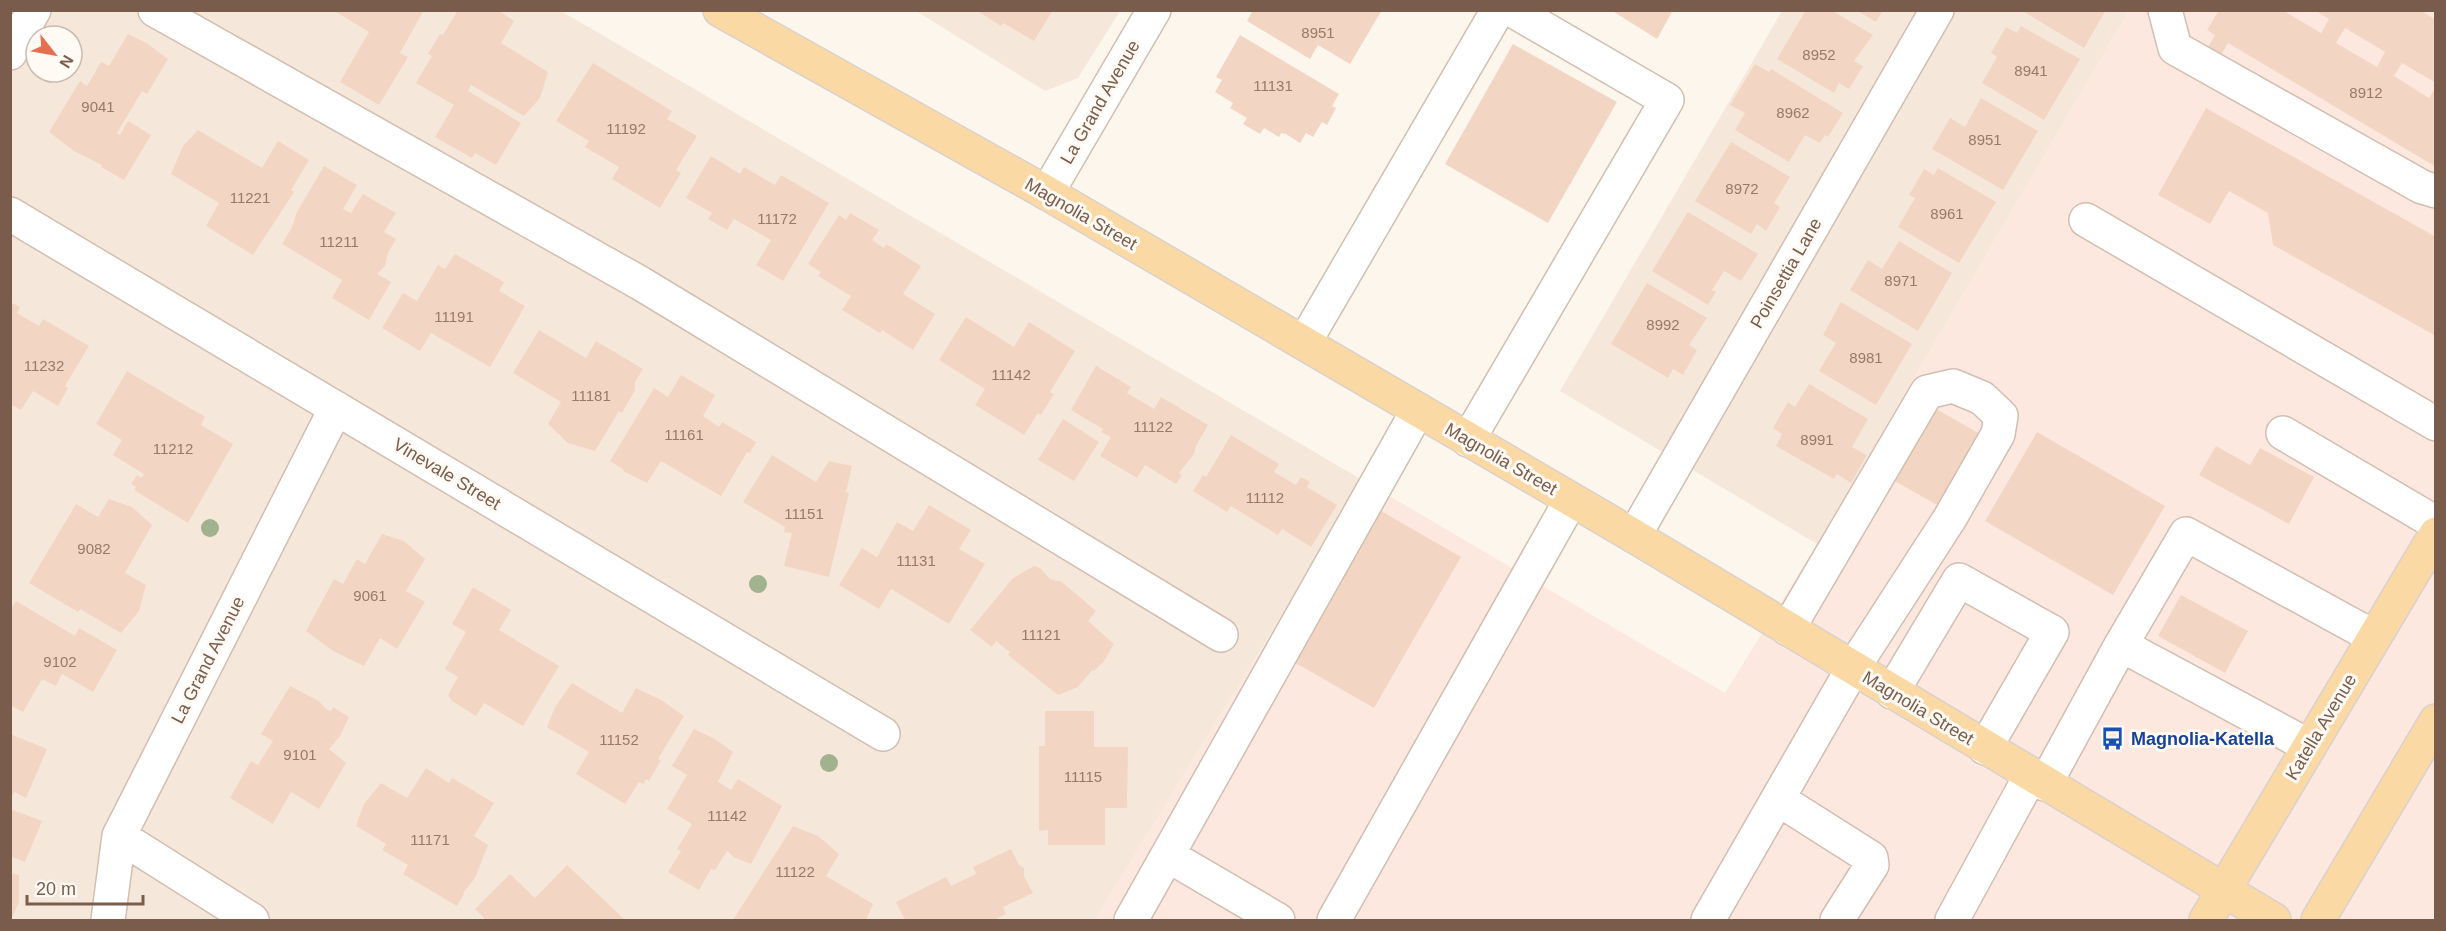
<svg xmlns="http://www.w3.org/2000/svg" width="2446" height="931" font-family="Helvetica,sans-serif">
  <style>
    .residential { fill: #f5e8da; fill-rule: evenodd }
    .commercial { fill: #fde8e0 }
    .building { fill: #f3d5c3; fill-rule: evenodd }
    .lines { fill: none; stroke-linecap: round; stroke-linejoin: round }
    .minor-casing { stroke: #d1beb0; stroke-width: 36 }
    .major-casing { stroke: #dad1cd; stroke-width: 36 }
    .minor { stroke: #fff; stroke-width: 33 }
    .major { stroke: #fbd9a5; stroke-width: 33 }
    .tree { fill: #a0b28e }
    .labels { text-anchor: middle; stroke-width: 6; stroke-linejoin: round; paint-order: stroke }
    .number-label { font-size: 15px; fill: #987a6a }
    .street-label { font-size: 18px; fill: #7a5c4d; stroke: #fffaf3 }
    .transit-label { font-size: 18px; font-weight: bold; fill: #164399; stroke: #fffaf3; text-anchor: start }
  </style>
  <rect width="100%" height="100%" fill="#fdf6ec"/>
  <path class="residential" d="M10,11H561L1364,481L1095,920H11ZM36,36H72V72H36Z
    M916,11H1120L1078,78L1045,91Z
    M1782,11H2129L1817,544L1560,391Z"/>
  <path class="commercial" d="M2129,11H2435V920H1095L1364,481L1725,693L1817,544Z"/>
  <path class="building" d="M333,10H424L400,53L408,57L379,105L340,82L369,32Z
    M458,10H498L514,21L501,43L548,72L540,98L524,116L471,85L468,91L521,123L496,165L475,153L472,158L435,137L454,105L416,83L432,56L428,54L440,34L443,35Z
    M976,10H1053L1034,41L1003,23L1001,26Z
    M1253,10H1382L1350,64L1318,45L1310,59L1247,21Z
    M1611,10H1673L1657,39Z
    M1806,10H1831L1873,35L1854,61L1863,66L1849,89L1839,83L1834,93L1777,59Z
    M1856,10H1883L1876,22Z
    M2021,10H2106L2084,48Z
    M2219,10H2282L2321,33L2329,19L2314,10H2420L2436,20V83L2402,63L2394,76L2429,98L2436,87V167L2228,43L2221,55L2208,47L2215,35L2207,30ZM2345,28L2385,52L2377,67L2336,43Z
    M2021,26L2080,59L2044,120L1982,83L1997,57L1991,53L2006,27L2017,33Z
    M128,34L148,44L168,59L147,94L142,91L117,133L120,135L128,121L151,135L124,180L101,167L102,165L74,151L49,132L80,81L87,86L101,62L109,66Z
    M1240,35L1339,94L1332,106L1336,108L1327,125L1322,122L1313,137L1306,133L1300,143L1286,134L1281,133L1279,137L1264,128L1260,134L1243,124L1247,118L1230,108L1233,103L1215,92L1222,80L1216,77Z
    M1513,44L1617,102L1548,223L1445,164Z
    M593,63L672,111L667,119L697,136L676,170L681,173L660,208L612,179L619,167L585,147L589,141L556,121Z
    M1755,64L1769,72L1771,69L1843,113L1828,137L1825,135L1820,143L1805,135L1789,162L1735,130L1745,113L1730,105Z
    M1981,98L2038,131L2003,190L1932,149L1950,118L1965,127Z
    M2206,108L2436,237V336L2273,245L2268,213L2229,191L2210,224L2158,195Z
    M198,130L262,168L278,141L309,160L291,190L294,192L253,255L206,226L219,203L171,174L183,146Z
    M1731,142L1790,177L1774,203L1780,207L1766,231L1757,224L1751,234L1695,201Z
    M711,156L740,174L744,167L775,185L781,175L829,203L783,281L756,265L771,240L734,219L727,230L708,219L712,213L686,198Z
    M324,166L357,185L343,209L351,213L363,194L396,213L384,232L396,239L388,253L385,266L377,274L391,282L369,320L332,298L342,280L282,244L292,227L297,212Z
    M1938,168L1996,202L1959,263L1898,227L1915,198L1909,195L1924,169L1934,175Z
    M1688,212L1758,254L1741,281L1724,271L1712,290L1716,292L1708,305L1652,271Z
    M850,213L879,230L872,240L884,248L886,244L921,266L903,294L935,314L913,350L882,330L880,333L842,310L851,296L818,276L821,272L808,264L839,215L846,220Z
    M1899,241L1952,273L1918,331L1850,290L1868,260L1882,269Z
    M455,254L504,282L499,291L525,306L490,367L431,333L420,351L382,328L403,293L417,301L438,265L445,269Z
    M1647,283L1707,318L1689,345L1697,350L1683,375L1673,369L1668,378L1611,344Z
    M10,302L20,307L17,313L39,326L43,319L89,346L65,386L68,388L58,406L33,391L21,410L10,404Z
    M1841,302L1912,344L1876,405L1819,371L1836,343L1823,335Z
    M966,317L1014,347L1029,322L1075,351L1050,392L1054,394L1041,415L1038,413L1024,435L975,405L985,389L939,360Z
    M539,330L586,358L596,341L643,369L635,382V390L622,413L619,411L595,451L568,443L548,424L561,402L513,373Z
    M1096,366L1131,387L1127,393L1154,409L1161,397L1208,425L1196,446L1194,454L1179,473L1182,475L1176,484L1145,465L1137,478L1100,456L1111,437L1101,432L1103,429L1071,410Z
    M127,371L205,417L201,425L233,444L188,523L134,490L136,487L131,484L137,475L141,478L144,474L113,455L122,440L96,424Z
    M681,375L715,395L703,416L719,427L722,422L756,442L750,453L747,452L721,496L661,461L647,483L623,471L624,470L610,461L654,388L668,397Z
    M1809,384L1868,419L1852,447L1867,455L1851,483L1837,474L1834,479L1776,446L1782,434L1773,428L1788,402L1795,407Z
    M1931,406L1989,439L1948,511L1889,478Z
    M1063,419L1099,442L1074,481L1038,460Z
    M2037,432L2165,506L2113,595L1985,521Z
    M1231,435L1279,464L1274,472L1296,485L1301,477L1310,482L1307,487L1337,505L1311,547L1282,529L1278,535L1231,506L1227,512L1193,491L1203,475L1206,477Z
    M2216,446L2250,465L2260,448L2314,477L2289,524L2199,475Z
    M772,455L816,482L829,461L852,466L846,492L849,493L829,577L784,566L792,533L784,532L785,527L743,502Z
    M109,499L132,507L152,525L125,573L146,585L139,611L121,633L80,609L78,612L29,583L76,504L98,517Z
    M929,505L971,530L959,549L985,564L949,624L891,589L879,609L839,585L862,548L877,557L897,522L913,531Z
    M1381,511L1461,557L1374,708L1294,662Z
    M382,534L404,541L425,559L406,591L425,602L397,649L380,638L364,666L333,651L306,631L334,579L343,584L357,559L365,564Z
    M1034,566L1040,568L1050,579L1062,582L1096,611L1088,621L1114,644L1104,661L1094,671L1092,670L1078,687L1058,695L1008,655L1010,652L996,641L992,647L970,630L1013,578Z
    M473,587L511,610L499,630L559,666L523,726L484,703L476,716L452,701L448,695L458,677L445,669L466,632L452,624Z
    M2181,595L2248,631L2225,673L2158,636Z
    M16,601L75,636L79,628L117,650L93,692L62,674L56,686L42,679L23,712L10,705V611Z
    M572,683L622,713L636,688L661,700L684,716L658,759L661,760L649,781L646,779L643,784L639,782L625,804L576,774L589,752L547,727L555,707Z
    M290,686L319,701L326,709L331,711L333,707L349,717L340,736L329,749L346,763L319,809L291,792L273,824L230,798L251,761L258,765L273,741L261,734Z
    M1045,711H1094V747H1128L1127,808H1105V845H1048V830L1039,831V746H1045Z
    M694,729L715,739L733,752L718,782L731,790L738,779L782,806L751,864L734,857L727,851L715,870L711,869L699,890L668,872L681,851L677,849L692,824L667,809L687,775L672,766Z
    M10,734L47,749L26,798L14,792L11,800Z
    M426,768L449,783L452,778L494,803L474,836L488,845L475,878L463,893L464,894L457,906L403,874L408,865L382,850L386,844L356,826L364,804L381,783L407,798Z
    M10,809L42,821L25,862L10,856Z
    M793,826L818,836L839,854L826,876L873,904L866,920H733Z
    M1011,849L1019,865L1024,868V876L1033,893L1003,907L1006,914L994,920H905L896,902L946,877L951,886L976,874L973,867Z
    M567,865L625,920H486L475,909L510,874L535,898Z
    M10,873L19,875V902L11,920Z"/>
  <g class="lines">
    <defs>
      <path id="minor" d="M155,10L640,283L1221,635
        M2165,10L2175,48L2422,187L2436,191
        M10,53L34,10
        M1047,193L1154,10
        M10,214L883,734
        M2086,220L2436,424
        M1304,343L1498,10
        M2283,433L2436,523
        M1468,440L1667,100L1512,10
        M1634,536L1937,10
        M1892,692L1959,580L2052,632L1985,748
        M2309,746L2121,645L2186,534L2374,637
        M2045,784L2121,645
        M1778,799L1871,858L1872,865L1837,920
        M119,836L252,920
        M1169,856L1278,920
        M108,920L119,836L336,408
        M1131,920L1418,410
        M1334,920L1571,500
        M1708,920L1853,668L1950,518L1998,434L2001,416L1982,398L1953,386L1927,392L1788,629
        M1952,920L2031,775"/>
      <path id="major" d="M720,10L1047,193L1634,536L2274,920
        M2206,920L2436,534
        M2318,920L2436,721"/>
    </defs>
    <use href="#minor" class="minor-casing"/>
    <use href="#major" class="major-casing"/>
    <use href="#minor" class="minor"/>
    <use href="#major" class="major"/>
  </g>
  <g class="tree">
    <circle cx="210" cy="528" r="9"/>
    <circle cx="758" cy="584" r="9"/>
    <circle cx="829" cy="763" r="9"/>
  </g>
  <defs>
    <symbol id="bus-bare" viewBox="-9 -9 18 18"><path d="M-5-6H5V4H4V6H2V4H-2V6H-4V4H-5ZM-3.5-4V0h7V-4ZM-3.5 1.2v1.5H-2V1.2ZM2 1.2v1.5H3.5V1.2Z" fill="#1a4fb4" stroke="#fffaf3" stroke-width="2.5" paint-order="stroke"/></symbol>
  </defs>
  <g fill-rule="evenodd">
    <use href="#bus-bare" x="2096" y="722" width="33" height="33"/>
  </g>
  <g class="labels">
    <g class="number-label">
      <text x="1318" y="38">8951</text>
      <text x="1819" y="60">8952</text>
      <text x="2031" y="76">8941</text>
      <text x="1273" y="91">11131</text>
      <text x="2366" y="98">8912</text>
      <text x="98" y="112">9041</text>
      <text x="1793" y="118">8962</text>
      <text x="626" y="134">11192</text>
      <text x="1985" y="145">8951</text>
      <text x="1742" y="194">8972</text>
      <text x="250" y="203">11221</text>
      <text x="1947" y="219">8961</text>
      <text x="777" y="224">11172</text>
      <text x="339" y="247">11211</text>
      <text x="1901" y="286">8971</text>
      <text x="454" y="322">11191</text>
      <text x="1663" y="330">8992</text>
      <text x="1866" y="363">8981</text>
      <text x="44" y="371">11232</text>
      <text x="1011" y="380">11142</text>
      <text x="591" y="401">11181</text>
      <text x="1153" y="432">11122</text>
      <text x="684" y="440">11161</text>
      <text x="1817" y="445">8991</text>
      <text x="173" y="454">11212</text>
      <text x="1265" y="503">11112</text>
      <text x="804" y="519">11151</text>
      <text x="94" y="554">9082</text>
      <text x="916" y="566">11131</text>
      <text x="370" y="601">9061</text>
      <text x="1041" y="640">11121</text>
      <text x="60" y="667">9102</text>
      <text x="619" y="745">11152</text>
      <text x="300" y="760">9101</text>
      <text x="1083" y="782">11115</text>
      <text x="727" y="821">11142</text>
      <text x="430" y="845">11171</text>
      <text x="795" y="877">11122</text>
    </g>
    <g class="street-label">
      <text transform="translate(1100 102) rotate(-60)" y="6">La Grand Avenue</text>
      <text transform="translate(1081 214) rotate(30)" y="6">Magnolia Street</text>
      <text transform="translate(1786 273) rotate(-60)" y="6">Poinsettia Lane</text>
      <text transform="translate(1501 459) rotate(30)" y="6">Magnolia Street</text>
      <text transform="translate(447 474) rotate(31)" y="6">Vinevale Street</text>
      <text transform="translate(208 660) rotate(-63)" y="6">La Grand Avenue</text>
      <text transform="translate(1918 708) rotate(31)" y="6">Magnolia Street</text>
      <text transform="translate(2321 727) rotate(-59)" y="6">Katella Avenue</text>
    </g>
    <g class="transit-label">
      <text x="2131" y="745">Magnolia-Katella</text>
    </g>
  </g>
  <rect width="2446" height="931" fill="none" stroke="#7a5c4d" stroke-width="24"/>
  <g transform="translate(54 54) rotate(121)"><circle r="28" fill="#fffaf3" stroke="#cabbb1" stroke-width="1.5"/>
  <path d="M0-4.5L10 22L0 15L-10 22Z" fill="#e76f51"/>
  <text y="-9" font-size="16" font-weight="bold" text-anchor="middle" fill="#7a5c4d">N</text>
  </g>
  <path d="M27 895v9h116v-9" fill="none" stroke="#7a5c4d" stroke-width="3"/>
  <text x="36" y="895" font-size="18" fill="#7a5c4d" stroke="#fffaf3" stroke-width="4.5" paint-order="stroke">20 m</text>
</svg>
